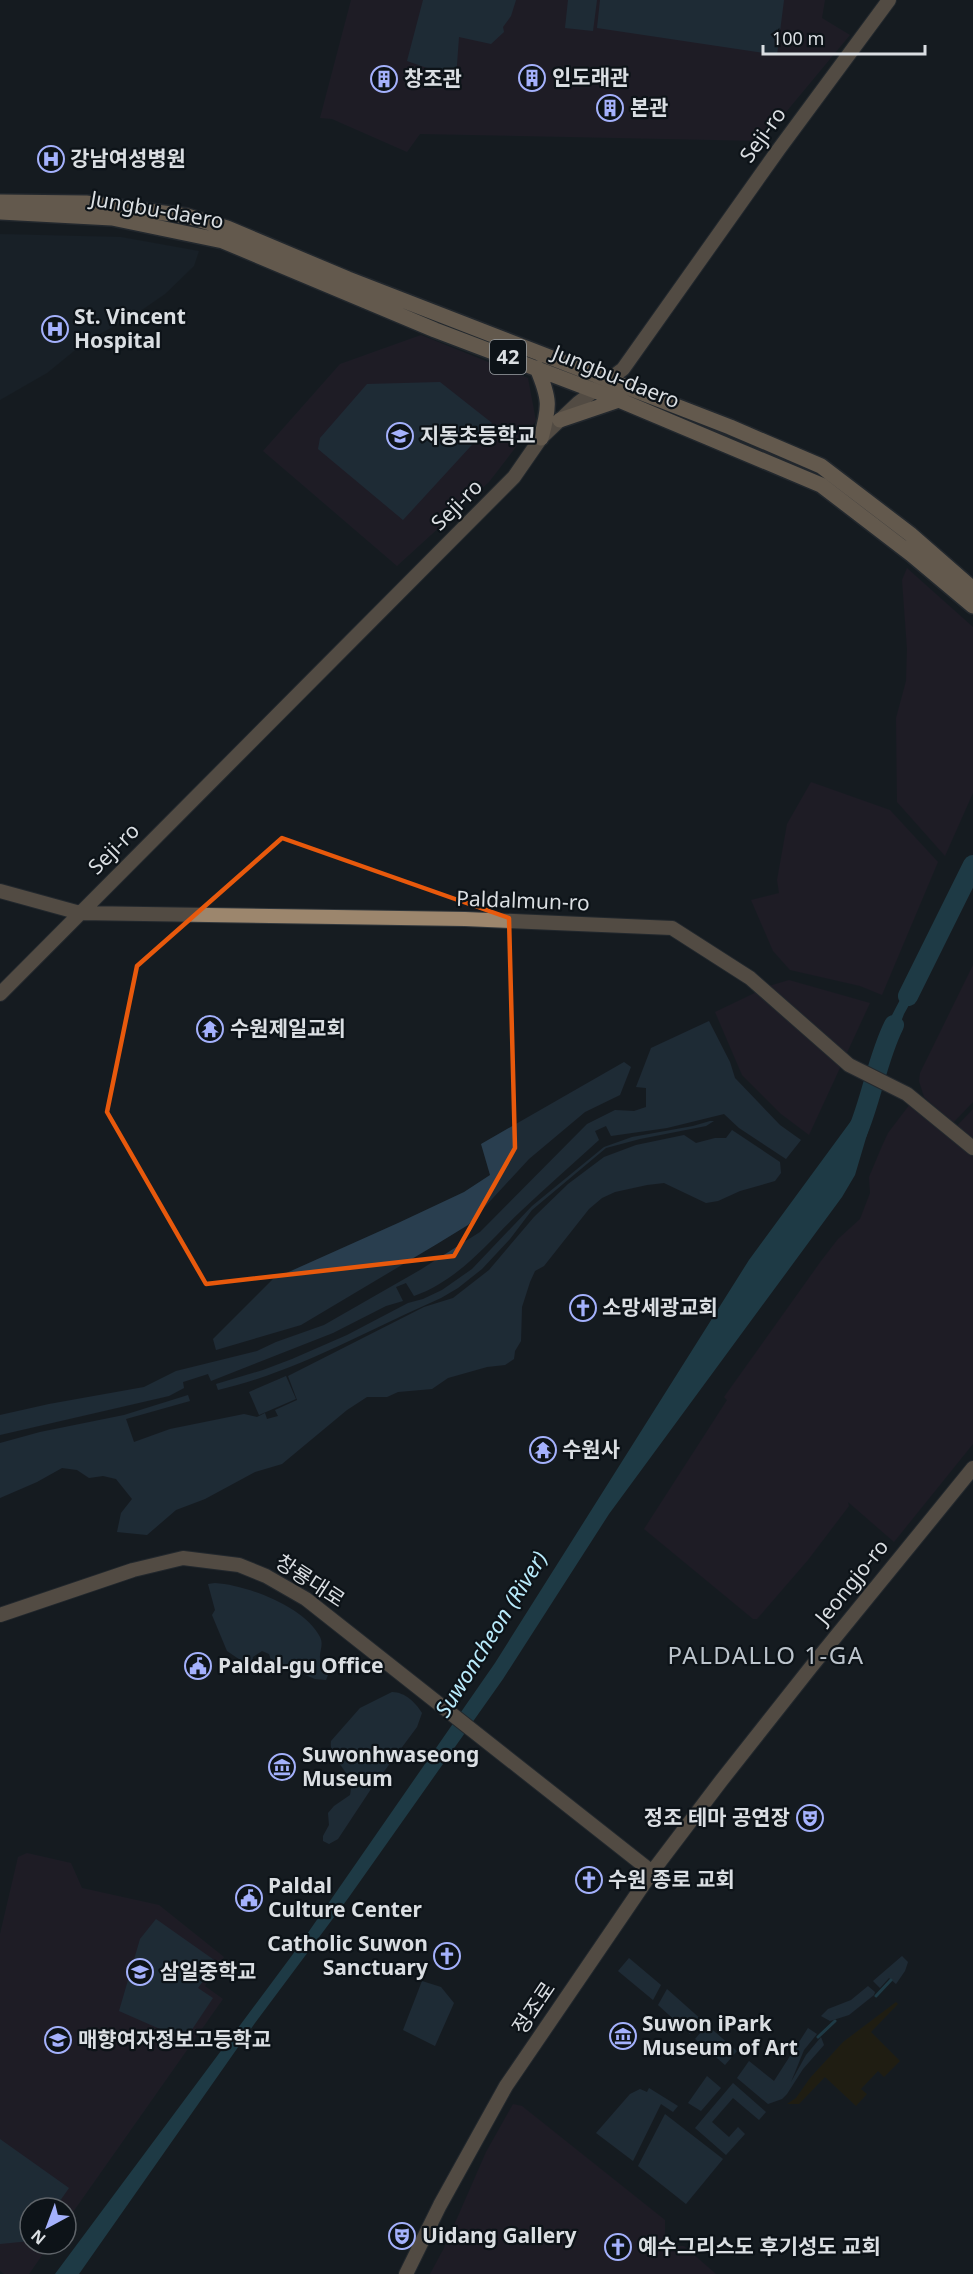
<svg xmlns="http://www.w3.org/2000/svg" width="973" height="2274" font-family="'Noto Sans','Noto Sans KR',sans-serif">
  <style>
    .commercial { fill: #281d2b }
    .built { fill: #1b262f }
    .education { fill: #281e2c }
    .green { fill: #293e4f }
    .sand { fill: #2a2101 }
    .water { fill: #296172 }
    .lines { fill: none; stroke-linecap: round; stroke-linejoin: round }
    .stream { stroke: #296172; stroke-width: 3 }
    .river { stroke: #296172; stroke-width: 20 }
    .secondary-casing { stroke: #31373c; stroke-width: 16 }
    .primary-casing { stroke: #31373c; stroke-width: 18 }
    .secondary { stroke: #9c866d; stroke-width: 14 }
    .primary { stroke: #c0a484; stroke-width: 15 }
    .marked { fill: none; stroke: #e8590c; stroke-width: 4.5; stroke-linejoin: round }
    .labels { text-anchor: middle; stroke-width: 4.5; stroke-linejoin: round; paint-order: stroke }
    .shield { fill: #0d1318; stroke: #9ca1a5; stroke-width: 1.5 }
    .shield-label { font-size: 20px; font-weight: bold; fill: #dadee2 }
    .poi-label { font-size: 21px; font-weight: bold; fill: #dadee2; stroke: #0d1318; text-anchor: start }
    .street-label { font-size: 21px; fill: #dadee2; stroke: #0d1318 }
    .water-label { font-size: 22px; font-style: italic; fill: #b8eafb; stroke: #0d1318 }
    .quarter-label { font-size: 24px; letter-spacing: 1.5px; fill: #bcc4cc; stroke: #0d1318 }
  </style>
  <rect width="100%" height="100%" fill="#161c21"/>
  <path class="commercial" d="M907,568L973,627V793L945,856L897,802L896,718L906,681L907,649L902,580Z
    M811,782L890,810L938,862L882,995L860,986L790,970L773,951L751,900L779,893L777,880L787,824Z
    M973,965V1102L953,1123L924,1097L919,1081L920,1073Z
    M789,980L870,1003L809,1135L781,1114L742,1075L715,1012L769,986Z
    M910,1104L950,1133L973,1109V1444L894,1542L848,1502L849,1506L808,1560L757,1619H753L644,1529L727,1400L724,1397L821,1261L838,1239L860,1219L870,1193L869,1177L882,1146L888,1133Z
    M513,2104L522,2106L665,2220V2234L669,2242L677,2246H684L716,2274H430L444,2248L486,2152Z"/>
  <path class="built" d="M0,234L121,237L199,251L194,266L165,294L133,316L85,342L47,373L0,400Z"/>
  <path class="education" d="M351,0H825L822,18L850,35L762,141L420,134L407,152L332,119L320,118Z
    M421,335L528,378L536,421L489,482L397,566L263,451L340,364Z
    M27,1853L71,1863L82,1888L159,1905L224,1957L205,1986L223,1999L66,2222V2208H30V2244H50L29,2274H4L0,2271V1934L18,1857Z"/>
  <path class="green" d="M423,0H516L511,16L503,27L504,32L491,44L459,37L456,78L407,61Z
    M568,0H597L593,31L565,28Z
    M600,0H784L777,55L597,28Z
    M440,382L492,423L403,520L318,449L320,438L367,384Z
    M709,1021L730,1062L735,1078L780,1125L801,1140L786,1159L739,1128L724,1114L667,1128L611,1136L606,1126L595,1131L599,1140C573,1164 546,1187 521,1211C487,1243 459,1280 414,1296L406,1283L396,1287L403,1301L386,1306L333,1333L211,1381L208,1374L183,1382L184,1388L169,1396L0,1435V1415L49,1404L144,1387L176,1371L257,1351L276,1342L324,1325L420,1270L480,1232L587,1124L615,1110L634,1111L646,1107V1088L636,1087L651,1048Z
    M624,1062L631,1067L620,1095L585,1112L529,1159L468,1225L437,1244L301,1325L216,1350L213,1339L273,1279L398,1223L464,1192L490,1175L481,1144Z
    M710,1121H714L706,1126L640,1139L606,1148L532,1210L510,1239L482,1269L458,1288L441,1298C368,1330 296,1372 218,1390L216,1384L263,1370L292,1359L347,1335L408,1303L423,1299L442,1290L472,1269L532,1206L604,1147L632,1137L693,1126Z
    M732,1130L780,1162L781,1173L775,1181L740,1191L718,1201L706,1203L664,1183L647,1185L615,1192L602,1198L589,1209L544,1266L535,1271L530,1282L522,1307L521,1341L515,1351L514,1359L505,1365L487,1367L448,1378L432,1389L398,1392L387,1397H367L347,1410L282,1464L255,1472L205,1499L176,1510L147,1535L117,1532L121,1513L132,1499L116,1479L103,1476L89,1478L77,1470L62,1468L37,1482L0,1498V1443L40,1432L124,1415L188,1395L190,1401L126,1419L134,1442L170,1429L244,1414L257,1417L265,1413L267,1419L278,1416L275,1410L297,1400L288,1376L424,1307L453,1298L489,1270L534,1217L568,1184L604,1157L636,1145L684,1135L696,1143L715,1138H726Z
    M286,1376L296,1399L259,1415L249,1392Z
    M215,1583C247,1585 305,1607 320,1637C324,1645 319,1651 320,1659C320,1665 325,1671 328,1675L326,1680L315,1679L271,1660L269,1654L262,1651L253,1657L252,1665L249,1666L227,1651L212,1615L215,1610L208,1584Z
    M392,1692C405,1692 416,1703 422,1713L417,1727L371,1789L338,1839L329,1844L323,1841V1836L329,1825L328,1813L334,1806L350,1795C356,1771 328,1761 331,1741L360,1708Z
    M156,1919L217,1962L198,1988L213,1998L185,2040L119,2011L140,1939Z
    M902,1956L908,1962L905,1971L896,1984L889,1978L880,1988L873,1981Z
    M629,1958L661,1985L653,2000L618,1971Z
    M422,1981L441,1987L454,2003L435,2046L403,2030Z
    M868,1986L875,1992L874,1995L849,2015L830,2021L821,2016L828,2009L851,2000Z
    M667,1989L703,2021L690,2034L658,2005Z
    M707,2025L737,2051L725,2065L695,2039Z
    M808,2028L817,2034L804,2050L791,2082L806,2055L821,2037L824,2045L803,2069L787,2094L782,2099L768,2104L737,2078L749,2061L774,2081Z
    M707,2076L721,2088L701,2111L688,2103Z
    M733,2083L766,2112L759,2120L733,2098L712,2122L729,2137L738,2127L745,2134L726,2155L695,2128Z
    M649,2088L678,2106L673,2112L661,2104L633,2161L596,2133L630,2094L640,2089L647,2092Z
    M665,2114L723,2159L686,2204L638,2166Z
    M0,2139L69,2188L55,2208H30V2241L0,2244Z"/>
  <path class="sand" d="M896,2002L898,2004L871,2032L900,2061L884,2077L878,2071L861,2089L867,2094L856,2106L825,2077L799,2104H787L796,2098L810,2078L843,2042Z"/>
  <path class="water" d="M915,971L926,974L904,1014L890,1050L876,1046L880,1044L890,1019Z
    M862,1106L874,1111L855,1175L842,1197L609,1514L503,1679L349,1897L255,2023L79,2274H55L296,1950L495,1663L749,1260Z"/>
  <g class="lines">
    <path class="stream" d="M876,1996L891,1980
      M818,2037L835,2021"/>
    <path class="river" d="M908,996L973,865
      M857,1133C872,1098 877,1059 894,1025"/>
    <defs>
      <path id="secondary" d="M0,891L80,913L465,919L672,928L750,978L849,1065L907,1094L973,1148
        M0,994L514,477L541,438L578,403L623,369L779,149L889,0
        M0,1615L133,1570L183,1558L239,1565L266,1576L306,1599L652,1872
        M406,2274L440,2205L506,2086L652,1872L721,1781L811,1667L973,1468"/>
      <path id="primary" d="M0,202L86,203L187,216L227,228L348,279L730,427L821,466L910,534L973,589
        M0,212L112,218L223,241L435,330L619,400L821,485L911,554L973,606
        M537,368C550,399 550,406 541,438
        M560,420L619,400"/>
    </defs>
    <use href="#secondary" class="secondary-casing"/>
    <use href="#primary" class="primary-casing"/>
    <use href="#secondary" class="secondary"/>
    <use href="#primary" class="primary"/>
  </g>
  <path d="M0 0H973V2274H0ZM282,838L509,918L515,1148L454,1256L206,1284L107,1112L137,966Z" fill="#161c21" fill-opacity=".55" fill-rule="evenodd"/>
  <path class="marked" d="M282,838L509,918L515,1148L454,1256L206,1284L107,1112L137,966Z"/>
  <defs>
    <symbol id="building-ring" viewBox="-11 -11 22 22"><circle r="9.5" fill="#0d1318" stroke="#a4b1fc" stroke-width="1.5"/><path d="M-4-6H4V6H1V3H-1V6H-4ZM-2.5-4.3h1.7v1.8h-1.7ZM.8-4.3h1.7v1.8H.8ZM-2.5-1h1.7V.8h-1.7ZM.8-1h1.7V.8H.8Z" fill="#a4b1fc"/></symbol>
    <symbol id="hospital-ring" viewBox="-11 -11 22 22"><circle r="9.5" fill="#0d1318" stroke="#a4b1fc" stroke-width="1.5"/><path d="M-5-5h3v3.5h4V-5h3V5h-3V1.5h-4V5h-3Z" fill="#a4b1fc"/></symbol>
    <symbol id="school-ring" viewBox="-11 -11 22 22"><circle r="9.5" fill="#0d1318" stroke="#a4b1fc" stroke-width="1.5"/><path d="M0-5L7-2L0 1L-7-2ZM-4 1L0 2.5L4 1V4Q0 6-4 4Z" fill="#a4b1fc"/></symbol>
    <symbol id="temple-ring" viewBox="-11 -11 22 22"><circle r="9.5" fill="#0d1318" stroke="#a4b1fc" stroke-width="1.5"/><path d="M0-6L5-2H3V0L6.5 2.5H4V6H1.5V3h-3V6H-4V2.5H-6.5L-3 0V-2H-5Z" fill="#a4b1fc"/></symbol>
    <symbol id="church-ring" viewBox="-11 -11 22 22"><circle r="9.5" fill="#0d1318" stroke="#a4b1fc" stroke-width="1.5"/><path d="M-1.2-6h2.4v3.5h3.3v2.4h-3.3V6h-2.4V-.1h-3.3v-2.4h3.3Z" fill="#a4b1fc"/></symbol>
    <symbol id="civic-ring" viewBox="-11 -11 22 22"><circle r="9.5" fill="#0d1318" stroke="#a4b1fc" stroke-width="1.5"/><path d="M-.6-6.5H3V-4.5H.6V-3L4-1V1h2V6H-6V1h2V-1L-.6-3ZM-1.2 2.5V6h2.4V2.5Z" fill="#a4b1fc"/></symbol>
    <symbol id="museum-ring" viewBox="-11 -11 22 22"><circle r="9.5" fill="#0d1318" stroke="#a4b1fc" stroke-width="1.5"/><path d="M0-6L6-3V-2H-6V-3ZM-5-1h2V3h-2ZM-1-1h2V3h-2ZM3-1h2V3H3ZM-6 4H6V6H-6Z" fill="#a4b1fc"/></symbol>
    <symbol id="theatre-ring" viewBox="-11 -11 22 22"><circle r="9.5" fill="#0d1318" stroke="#a4b1fc" stroke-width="1.5"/><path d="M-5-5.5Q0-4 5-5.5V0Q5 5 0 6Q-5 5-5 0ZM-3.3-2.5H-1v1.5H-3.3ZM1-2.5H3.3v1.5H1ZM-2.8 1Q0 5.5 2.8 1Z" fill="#a4b1fc"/></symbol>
  </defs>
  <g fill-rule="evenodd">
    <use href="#building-ring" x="517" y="63" width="30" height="30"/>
    <use href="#building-ring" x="369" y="64" width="30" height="30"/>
    <use href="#building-ring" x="595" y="93" width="30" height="30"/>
    <use href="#hospital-ring" x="36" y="144" width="30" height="30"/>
    <use href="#hospital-ring" x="40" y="314" width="30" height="30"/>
    <use href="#school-ring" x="385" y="421" width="30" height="30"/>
    <use href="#temple-ring" x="195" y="1014" width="30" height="30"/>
    <use href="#church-ring" x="568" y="1293" width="30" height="30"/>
    <use href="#temple-ring" x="528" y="1435" width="30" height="30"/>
    <use href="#civic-ring" x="183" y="1651" width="30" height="30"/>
    <use href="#museum-ring" x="267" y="1752" width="30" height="30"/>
    <use href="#theatre-ring" x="795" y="1803" width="30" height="30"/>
    <use href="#church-ring" x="574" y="1865" width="30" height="30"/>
    <use href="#civic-ring" x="234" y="1883" width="30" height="30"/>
    <use href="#church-ring" x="432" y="1941" width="30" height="30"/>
    <use href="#school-ring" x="125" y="1957" width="30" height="30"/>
    <use href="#museum-ring" x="608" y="2021" width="30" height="30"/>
    <use href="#school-ring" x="43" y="2025" width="30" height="30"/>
    <use href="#theatre-ring" x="387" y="2221" width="30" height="30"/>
    <use href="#church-ring" x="603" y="2232" width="30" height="30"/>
  </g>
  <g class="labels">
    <rect class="shield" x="490" y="340" width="36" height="34" rx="4.5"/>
    <g class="shield-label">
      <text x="508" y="364">42</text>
    </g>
    <g class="poi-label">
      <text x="552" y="85">인도래관</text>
      <text x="404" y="86">창조관</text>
      <text x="630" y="115">본관</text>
      <text x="70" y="166">강남여성병원</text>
      <text x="74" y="324">St. Vincent<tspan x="74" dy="24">Hospital</tspan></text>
      <text x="420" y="443">지동초등학교</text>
      <text x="230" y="1036">수원제일교회</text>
      <text x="602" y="1315">소망세광교회</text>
      <text x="562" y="1457">수원사</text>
      <text x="218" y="1673">Paldal-gu Office</text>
      <text x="302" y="1762">Suwonhwaseong<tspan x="302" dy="24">Museum</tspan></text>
      <text x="790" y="1825" text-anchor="end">정조 테마 공연장</text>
      <text x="608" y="1887">수원 종로 교회</text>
      <text x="268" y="1893">Paldal<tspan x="268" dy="24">Culture Center</tspan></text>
      <text x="428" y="1951" text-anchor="end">Catholic Suwon<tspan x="428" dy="24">Sanctuary</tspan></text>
      <text x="160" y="1979">삼일중학교</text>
      <text x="642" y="2031">Suwon iPark<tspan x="642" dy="24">Museum of Art</tspan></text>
      <text x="78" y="2047">매향여자정보고등학교</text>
      <text x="422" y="2243">Uidang Gallery</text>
      <text x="638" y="2254">예수그리스도 후기성도 교회</text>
    </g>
    <g class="street-label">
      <text transform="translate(763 135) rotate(-54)" y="7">Seji-ro</text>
      <text transform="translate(157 210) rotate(10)" y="7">Jungbu-daero</text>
      <text transform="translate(616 377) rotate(22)" y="7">Jungbu-daero</text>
      <text transform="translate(457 505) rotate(-45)" y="7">Seji-ro</text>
      <text transform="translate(114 849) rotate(-45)" y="7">Seji-ro</text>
      <text transform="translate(523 901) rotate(2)" y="7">Paldalmun-ro</text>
      <text transform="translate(310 1581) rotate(33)" y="7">창룡대로</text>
      <text transform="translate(852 1582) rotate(-51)" y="7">Jeongjo-ro</text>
      <text transform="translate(534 2008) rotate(-56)" y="7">정조로</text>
    </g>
    <g class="water-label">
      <text transform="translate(491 1634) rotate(-58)" y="8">Suwoncheon (River)</text>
    </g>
    <g class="quarter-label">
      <text x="766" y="1664">PALDALLO 1-GA</text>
    </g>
  </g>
  <g transform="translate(48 2226) rotate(221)"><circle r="28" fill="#0d1318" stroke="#5f6469" stroke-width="1.5"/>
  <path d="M0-4.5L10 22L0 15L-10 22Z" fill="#a4b1fc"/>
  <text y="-9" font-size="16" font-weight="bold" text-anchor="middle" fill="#dadee2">N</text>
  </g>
  <path d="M763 45v9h162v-9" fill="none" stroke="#dadee2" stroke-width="3"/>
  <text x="772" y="45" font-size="18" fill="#dadee2" stroke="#0d1318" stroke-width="4.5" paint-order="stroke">100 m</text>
</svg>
